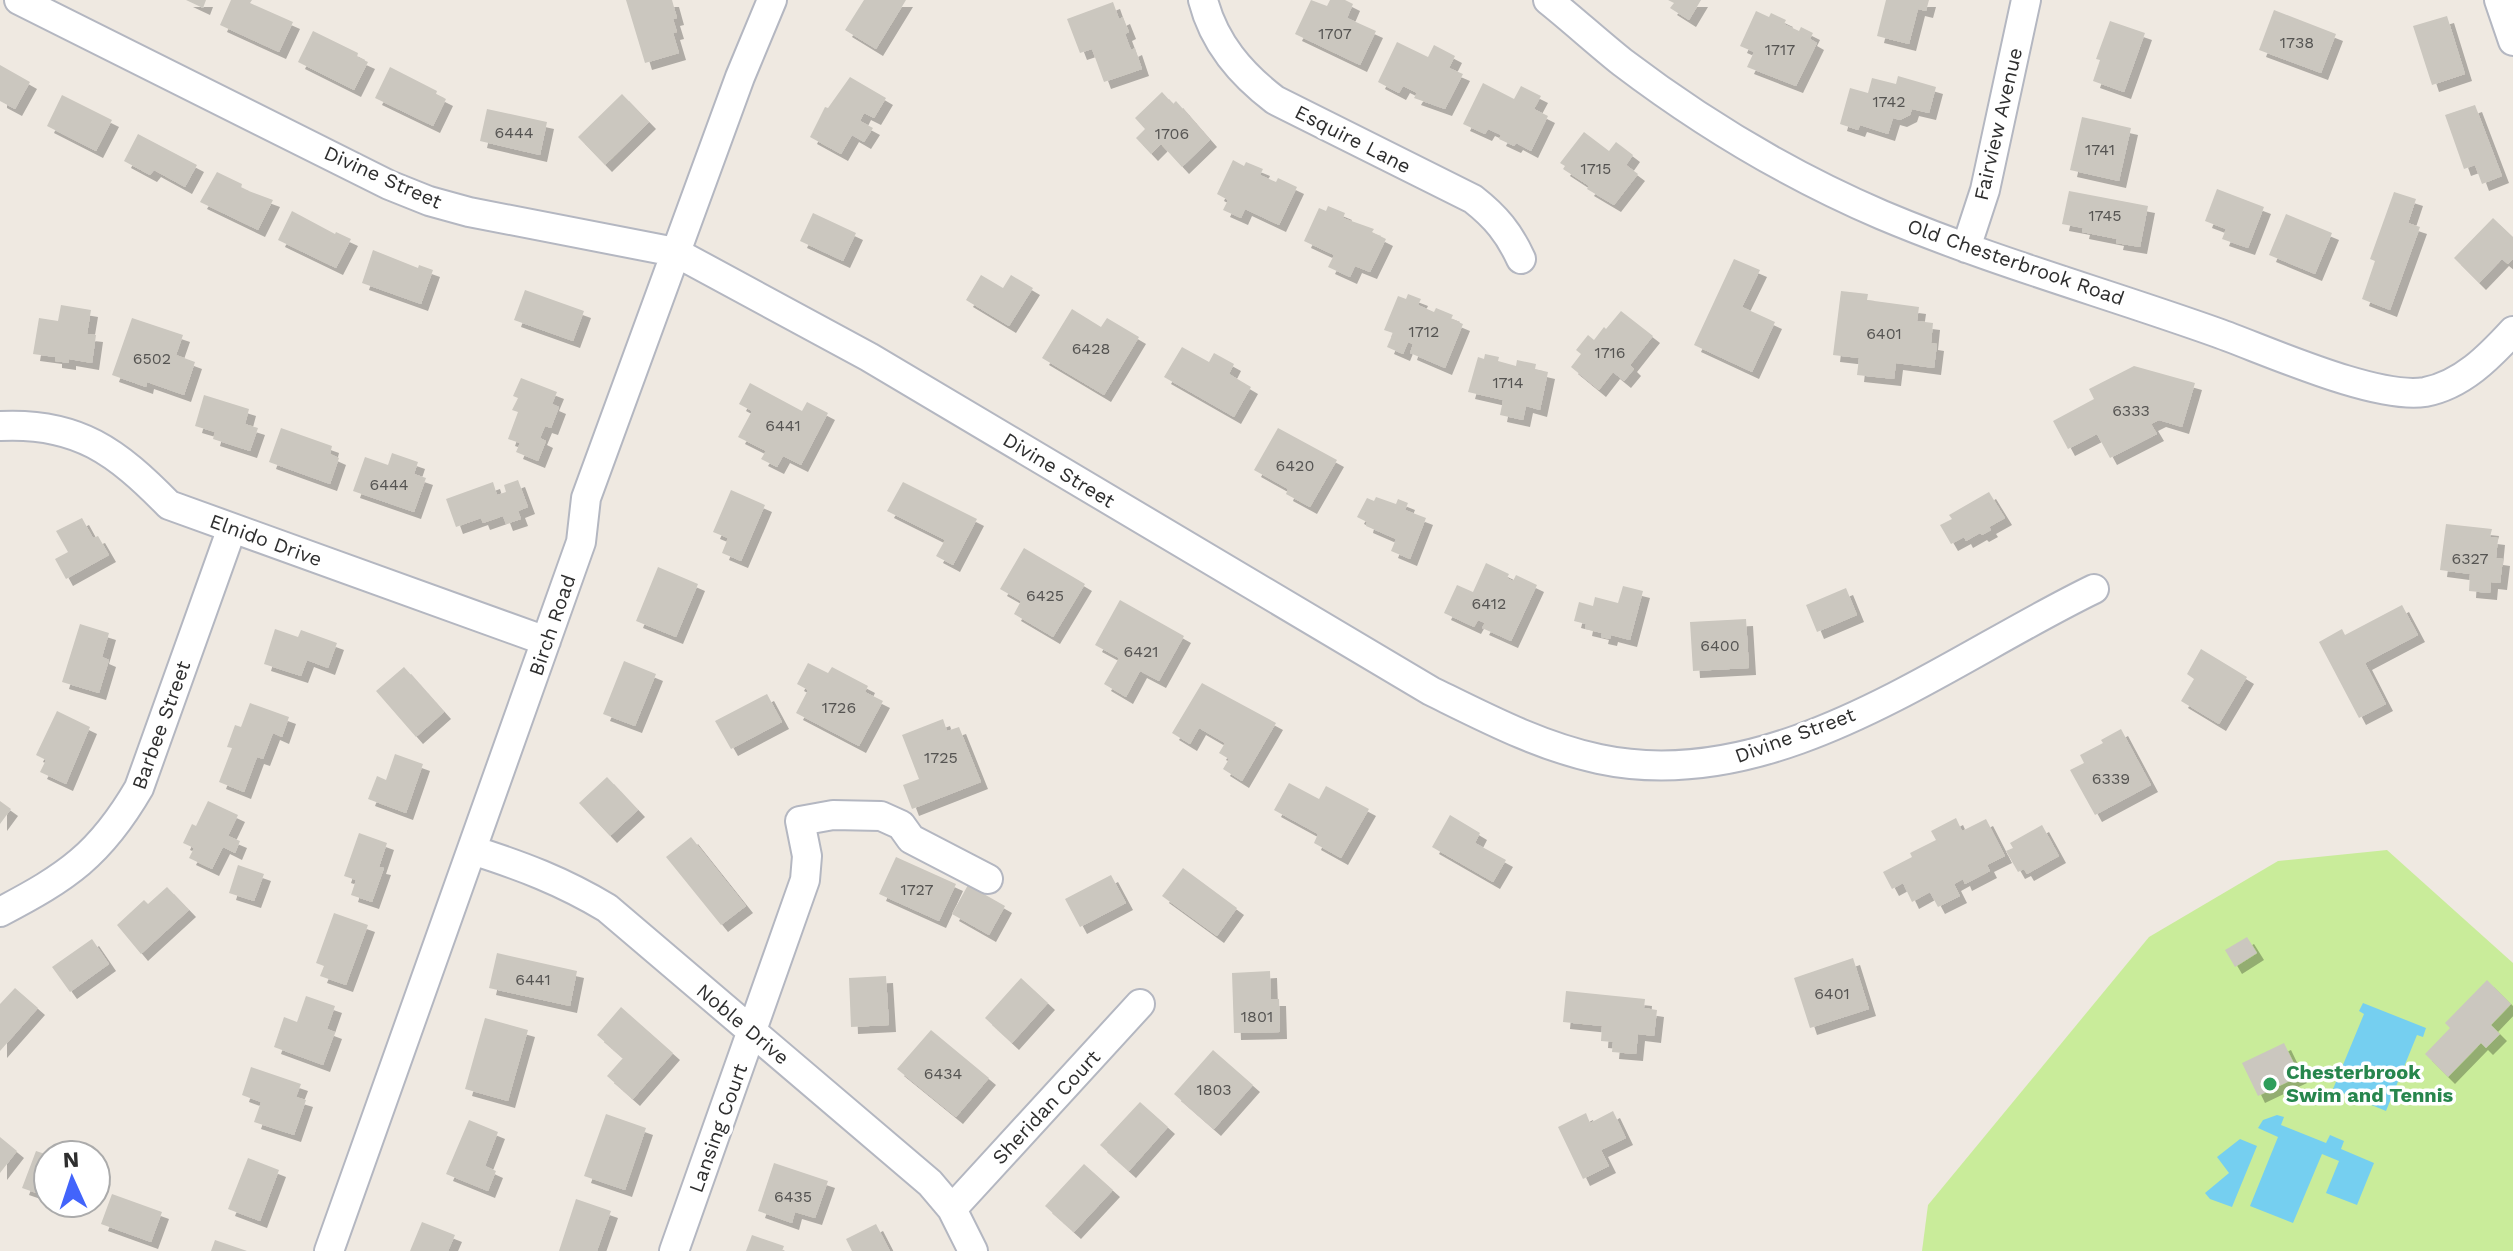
<svg xmlns="http://www.w3.org/2000/svg" width="2513" height="1251" font-family="'Work Sans',sans-serif">
  <style>
    .pitch { fill: #c9ec9a }
    .water { fill: #75cff0 }
    .building { fill: #cbc7bf; filter: url(#shadow) }
    .lines { fill: none; stroke-linecap: round; stroke-linejoin: round }
    .minor-casing { stroke: #b4b7c1; stroke-width: 32 }
    .minor { stroke: #fff; stroke-width: 28 }
    .leisure-dot { fill: #2e9e5b; stroke: #fff; stroke-width: 3 }
    .labels { text-anchor: middle; stroke-width: 7; stroke-linejoin: round; paint-order: stroke }
    .number-label { font-size: 16px; fill: #555452 }
    .street-label { font-size: 20px; fill: #2e2e2e; stroke: #fff }
    .leisure-label { font-size: 20px; font-weight: bold; fill: #27864d; stroke: #fff; text-anchor: start }
  </style>
  <defs>
    <filter id="shadow"><feDropShadow dx="7" dy="7" stdDeviation="0" flood-color="#0004"/></filter>
  </defs>
  <rect width="100%" height="100%" fill="#efe9e1"/>
  <path class="pitch" d="M2387,850L2513,963V1251H1922L1928,1205L2149,937L2278,861Z"/>
  <path class="water" d="M2363,1003L2426,1028L2423,1037L2417,1035L2386,1111L2333,1089L2364,1014L2359,1011Z
    M2277,1115L2284,1117L2281,1125L2326,1143L2330,1135L2344,1141L2341,1149L2374,1163L2357,1205L2326,1193L2339,1161L2322,1154L2293,1223L2250,1206L2278,1137L2258,1128L2263,1120Z
    M2240,1139L2257,1146L2232,1207L2210,1199L2205,1193L2229,1173L2217,1157Z"/>
  <path class="building" d="M186,0H206L203,8Z
    M231,0H252L250,3L293,22L279,52L220,25Z
    M626,0H672L677,18L673,19L677,32L673,33L679,53L645,63Z
    M864,0H906L876,49L845,30Z
    M1311,0L1327,6L1330,0H1345L1353,4L1347,18L1376,31L1360,65L1295,34Z
    M1668,0H1701L1689,20L1670,8L1674,3Z
    M1886,0H1929L1926,11L1918,9L1909,44L1877,36Z
    M1113,2L1119,19L1123,17L1129,32L1125,34L1131,50L1135,48L1142,69L1104,82L1092,49L1080,53L1067,19Z
    M2274,10L2336,34L2321,73L2259,50Z
    M1756,11L1769,17L1771,13L1786,20L1784,24L1799,31L1801,27L1813,33L1810,39L1817,43L1796,86L1747,67L1754,52L1740,46Z
    M2447,16L2465,74L2432,85L2413,26Z
    M2110,21L2145,33L2124,92L2093,81L2100,60L2096,59Z
    M313,31L358,53L357,57L368,62L354,90L298,62Z
    M1397,42L1428,57L1434,45L1455,56L1449,68L1463,74L1445,109L1414,98L1417,93L1403,86L1399,93L1378,82Z
    M0,65L30,82L15,109L0,101Z
    M390,67L437,91L436,94L446,99L433,126L375,98Z
    M1898,76L1936,87L1929,113L1912,109L1910,115L1900,120L1893,118L1888,134L1860,125L1858,130L1840,124L1850,88L1868,93L1872,78L1896,84Z
    M850,77L886,98L874,118L864,113L860,121L873,128L864,142L852,135L841,154L810,137L825,107L828,108Z
    M1483,83L1514,99L1521,86L1541,96L1534,109L1548,116L1531,151L1516,143L1514,146L1499,139L1501,135L1488,129L1485,134L1463,124Z
    M1162,92L1173,104L1176,101L1210,140L1182,167L1161,144L1151,154L1136,138L1145,129L1135,118Z
    M622,94L649,122L605,165L578,137Z
    M62,95L112,120L96,151L47,126Z
    M2475,105L2502,176L2482,184L2475,165L2464,169L2445,115Z
    M487,109L547,122L540,155L480,141Z
    M2082,117L2131,128L2119,181L2070,170Z
    M1584,132L1609,151L1616,142L1633,155L1626,165L1638,174L1614,205L1587,189L1589,186L1563,169L1565,166L1560,163Z
    M138,134L197,165L185,187L154,170L150,175L124,161Z
    M1233,160L1244,166L1246,162L1263,169L1260,175L1276,182L1278,178L1297,187L1279,225L1245,209L1241,218L1223,210L1228,200L1217,194Z
    M217,172L242,184L241,188L273,200L258,230L200,202Z
    M2217,189L2264,207L2248,248L2222,239L2226,229L2205,221Z
    M2069,191L2148,206L2140,247L2116,243L2117,239L2082,232L2083,228L2062,224Z
    M2394,192L2416,199L2408,223L2420,227L2390,310L2362,299L2375,261L2370,259Z
    M1328,206L1345,213L1343,218L1374,229L1372,232L1386,239L1370,272L1355,266L1350,277L1328,267L1334,255L1304,241L1319,208L1326,211Z
    M292,211L335,234L336,232L351,239L336,268L278,240Z
    M813,213L856,233L843,261L800,241Z
    M2286,214L2332,233L2315,274L2269,255Z
    M2493,218L2513,237V259L2508,264L2502,259L2479,283L2454,258Z
    M373,250L418,268L419,265L433,270L421,304L362,283Z
    M1734,259L1760,270L1742,307L1775,322L1752,372L1694,345Z
    M981,275L1003,288L1011,275L1033,288L1009,326L966,300Z
    M525,290L584,311L573,341L514,320Z
    M1841,291L1868,294L1867,300L1919,307L1917,321L1933,323L1931,343L1937,344L1934,368L1896,363L1894,379L1857,375L1859,358L1833,355Z
    M1408,294L1421,299L1418,305L1434,312L1436,308L1453,315L1451,319L1463,324L1445,368L1410,353L1413,344L1408,342L1403,354L1387,347L1393,333L1384,330L1398,296L1406,299Z
    M61,305L91,310L87,334L96,335L92,363L69,359V363L55,361V357L33,354L39,318L58,321Z
    M1072,309L1101,327L1107,318L1139,337L1104,395L1042,358Z
    M1621,311L1653,336L1630,365L1634,369L1624,381L1613,372L1599,390L1571,367L1581,354L1576,350L1588,335L1594,340L1604,327L1606,329Z
    M132,318L183,335L176,355L195,362L184,395L147,382L146,387L112,375Z
    M1182,347L1209,362L1214,353L1234,364L1229,374L1251,387L1234,417L1164,377Z
    M1485,354L1499,357L1498,361L1516,366L1517,360L1536,364L1535,369L1548,372L1540,410L1526,406L1523,420L1500,415L1503,400L1468,392L1478,357L1484,359Z
    M2134,366L2195,383L2182,427L2159,420L2151,424L2157,434L2110,458L2097,434L2068,449L2053,421L2094,399L2089,389Z
    M521,378L557,392L552,404L559,407L551,428L545,426L540,438L546,441L538,461L516,452L520,443L508,439L518,412L512,410L518,398L513,396Z
    M750,383L802,411L807,402L828,413L801,465L783,456L777,467L761,459L766,451L738,437L752,411L739,404Z
    M204,395L249,409L245,424L258,428L250,451L213,439L215,432L195,426Z
    M281,428L332,446L330,454L339,458L330,484L269,462Z
    M1278,428L1337,460L1310,507L1286,494L1288,489L1254,470Z
    M392,453L418,462L414,474L426,478L414,512L353,491L365,457L388,465Z
    M518,480L528,507L518,511L521,519L506,524L503,516L483,523L481,518L456,527L446,499L493,482L497,495L506,492L504,485Z
    M903,482L977,519L953,565L936,556L945,540L887,511Z
    M731,490L765,505L741,561L722,553L728,538L713,532Z
    M1989,492L2005,518L1989,527L1991,530L1982,535L1980,533L1966,541L1964,537L1951,544L1940,525L1952,519L1949,515Z
    M1376,497L1396,504L1398,499L1408,503L1405,510L1426,518L1410,559L1391,551L1396,539L1366,526L1367,522L1357,517L1367,498L1374,501Z
    M82,518L93,538L98,536L109,555L66,579L55,559L68,552L56,531Z
    M2446,524L2492,529L2490,537L2498,538L2496,558L2503,559L2500,583L2491,582L2490,593L2469,591L2470,574L2440,570Z
    M1024,548L1085,584L1053,637L1014,614L1021,601L1000,589Z
    M1486,563L1509,574L1507,578L1513,581L1516,575L1537,585L1511,641L1482,628L1485,623L1478,620L1474,627L1444,613L1457,585L1473,592Z
    M658,567L698,584L676,637L636,621Z
    M1623,586L1643,591L1630,640L1611,635L1610,639L1601,637L1602,633L1585,629L1586,624L1574,621L1579,602L1593,606L1595,597L1618,603Z
    M1846,588L1857,615L1817,632L1806,605Z
    M1120,600L1184,636L1159,681L1140,671L1126,697L1104,684L1119,658L1095,645Z
    M2402,605L2418,635L2365,663L2386,704L2359,718L2319,642L2342,629L2345,635Z
    M1746,619L1749,668L1693,671L1690,622Z
    M80,624L109,633L102,657L109,660L99,693L62,682Z
    M275,629L298,637L301,630L337,643L328,668L307,660L301,676L264,664Z
    M2201,649L2247,677L2219,724L2181,701L2194,679L2187,674Z
    M624,661L656,674L635,726L603,714Z
    M808,663L828,673L832,667L868,686L865,692L883,701L859,746L796,713L808,690L797,684Z
    M404,667L444,712L416,737L376,691Z
    M1202,683L1276,723L1242,781L1223,769L1229,759L1219,753L1225,743L1199,728L1190,744L1172,733Z
    M767,694L782,722L731,749L715,721Z
    M250,703L289,717L282,737L273,733L263,759L257,757L244,792L219,782L232,748L227,747L235,725L241,727Z
    M57,711L90,727L66,784L40,772L46,760L36,755Z
    M943,719L947,731L959,727L981,782L912,809L903,785L919,779L902,735Z
    M2121,729L2151,785L2095,815L2070,770L2084,763L2080,755L2103,743L2101,740Z
    M395,754L423,764L406,813L368,799L377,776L386,780Z
    M607,777L638,810L610,836L579,803Z
    M1289,783L1319,799L1326,786L1369,809L1341,858L1314,843L1318,834L1274,810Z
    M0,801L11,809L0,824Z
    M208,801L238,815L228,836L240,841L235,853L223,847L212,869L189,858L194,848L183,843L192,824L196,826Z
    M1450,815L1480,833L1475,843L1506,860L1493,882L1432,847Z
    M1956,818L1962,831L1986,819L2005,856L1987,865L1990,871L1965,884L1963,879L1954,884L1960,896L1938,907L1930,892L1912,902L1903,883L1892,889L1883,872L1912,857L1910,853L1936,840L1931,831Z
    M2042,825L2059,856L2027,874L2024,869L2018,872L2006,851L2013,848L2010,843Z
    M359,833L387,843L379,867L384,868L372,902L351,895L356,880L344,876Z
    M691,837L746,906L721,925L666,857Z
    M896,857L956,884L939,921L879,894Z
    M238,865L264,874L254,901L229,893Z
    M1183,868L1237,908L1217,936L1162,896Z
    M1111,875L1126,903L1080,927L1065,899Z
    M968,885L1005,906L989,935L952,914Z
    M167,887L189,910L141,954L117,925L144,900L148,904Z
    M334,913L368,925L346,985L320,976L324,966L316,963Z
    M2247,937L2257,953L2235,967L2225,950Z
    M92,939L109,964L70,992L52,967Z
    M497,953L577,971L570,1006L489,988Z
    M1853,958L1869,1009L1810,1028L1794,978Z
    M1270,971L1271,999H1279L1280,1032L1234,1033L1232,973Z
    M886,976L889,1025L851,1027L849,978Z
    M1021,978L1048,1003L1012,1043L985,1018Z
    M2487,980L2511,1004L2491,1025L2500,1034L2486,1048L2481,1043L2448,1077L2425,1054L2450,1028L2445,1023Z
    M15,988L38,1008L0,1051V1004Z
    M1566,991L1645,999L1644,1008L1657,1010L1654,1036L1638,1034L1636,1054L1612,1052L1613,1042L1601,1041L1602,1026L1563,1022Z
    M306,996L335,1006L327,1029L335,1032L323,1065L274,1047L284,1017L297,1022Z
    M621,1007L673,1053L633,1099L607,1076L623,1058L597,1035Z
    M485,1018L528,1030L508,1101L465,1089Z
    M931,1030L989,1078L956,1117L897,1069Z
    M2284,1043L2300,1076L2258,1096L2242,1063Z
    M1213,1050L1253,1085L1214,1129L1174,1094Z
    M251,1067L301,1084L296,1097L306,1100L294,1135L254,1122L261,1102L242,1095Z
    M1140,1102L1168,1127L1129,1171L1100,1145Z
    M1613,1111L1626,1138L1601,1150L1609,1166L1583,1179L1558,1127L1586,1113L1590,1123Z
    M606,1114L646,1128L625,1190L584,1176Z
    M469,1120L498,1132L485,1166L496,1171L488,1191L446,1174Z
    M0,1137L17,1151L0,1173Z
    M36,1151L48,1155V1197L22,1188Z
    M248,1158L279,1170L260,1221L228,1209Z
    M774,1163L828,1181L815,1218L795,1212L792,1223L758,1211Z
    M1084,1164L1113,1190L1074,1232L1045,1206Z
    M112,1194L162,1212L151,1242L101,1224Z
    M576,1199L611,1211L597,1251H559Z
    M422,1222L455,1235L448,1251H410Z
    M876,1224L890,1251H852L846,1239Z
    M752,1235L784,1246L782,1251H746Z
    M215,1240L247,1251H211Z"/>
  <g class="lines">
    <defs>
      <path id="minor" d="M19,0L389,185L429,201L469,212L675,252L869,357L1431,691C1486,718 1539,746 1599,759C1776,797 1943,662 2094,589
        M1203,0C1214,43 1241,74 1275,100L1473,199C1496,217 1509,233 1521,259
        M1548,0C1573,20 1597,42 1622,62C1701,122 1791,176 1882,215C1991,261 2106,293 2218,333C2268,351 2376,400 2425,392C2462,385 2489,357 2513,331
        M2499,0L2513,41
        M1966,248L1985,190L2026,0
        M0,426C78,422 117,452 169,505L546,641
        M472,850C522,866 562,881 607,908L930,1183L952,1209L973,1251
        M0,912C67,877 100,855 139,788L232,528
        M952,1209L1140,1004
        M329,1251L581,542L586,498L740,77L772,0
        M674,1251L805,880L807,856L800,821L833,815L881,816L901,825L911,839L988,879"/>
    </defs>
    <use href="#minor" class="minor-casing"/>
    <use href="#minor" class="minor"/>
  </g>
  <circle class="leisure-dot" cx="2270" cy="1084" r="8"/>
  <g class="labels">
    <g class="number-label">
      <text x="1335" y="39">1707</text>
      <text x="2297" y="48">1738</text>
      <text x="1780" y="55">1717</text>
      <text x="1889" y="107">1742</text>
      <text x="514" y="138">6444</text>
      <text x="1172" y="139">1706</text>
      <text x="2100" y="155">1741</text>
      <text x="1596" y="174">1715</text>
      <text x="2105" y="221">1745</text>
      <text x="1424" y="337">1712</text>
      <text x="1884" y="339">6401</text>
      <text x="1091" y="354">6428</text>
      <text x="1610" y="358">1716</text>
      <text x="152" y="364">6502</text>
      <text x="1508" y="388">1714</text>
      <text x="2131" y="416">6333</text>
      <text x="783" y="431">6441</text>
      <text x="1295" y="471">6420</text>
      <text x="389" y="490">6444</text>
      <text x="2470" y="564">6327</text>
      <text x="1045" y="601">6425</text>
      <text x="1489" y="609">6412</text>
      <text x="1720" y="651">6400</text>
      <text x="1141" y="657">6421</text>
      <text x="839" y="713">1726</text>
      <text x="941" y="763">1725</text>
      <text x="2111" y="784">6339</text>
      <text x="917" y="895">1727</text>
      <text x="533" y="985">6441</text>
      <text x="1832" y="999">6401</text>
      <text x="1257" y="1022">1801</text>
      <text x="943" y="1079">6434</text>
      <text x="1214" y="1095">1803</text>
      <text x="793" y="1202">6435</text>
    </g>
    <g class="street-label">
      <text transform="translate(1998 124) rotate(-77)" y="7">Fairview Avenue</text>
      <text transform="translate(1353 139) rotate(27)" y="7">Esquire Lane</text>
      <text transform="translate(383 177) rotate(24)" y="7">Divine Street</text>
      <text transform="translate(2016 262) rotate(19)" y="7">Old Chesterbrook Road</text>
      <text transform="translate(1059 470) rotate(31)" y="7">Divine Street</text>
      <text transform="translate(266 540) rotate(20)" y="7">Elnido Drive</text>
      <text transform="translate(552 625) rotate(-71)" y="7">Birch Road</text>
      <text transform="translate(161 725) rotate(-70)" y="7">Barbee Street</text>
      <text transform="translate(1795 735) rotate(-20)" y="7">Divine Street</text>
      <text transform="translate(743 1024) rotate(40)" y="7">Noble Drive</text>
      <text transform="translate(1046 1107) rotate(-47)" y="7">Sheridan Court</text>
      <text transform="translate(718 1128) rotate(-70)" y="7">Lansing Court</text>
    </g>
    <g class="leisure-label">
      <text x="2286" y="1079">Chesterbrook<tspan x="2286" dy="23">Swim and Tennis</tspan></text>
    </g>
  </g>
  <g transform="translate(72 1179) rotate(357)"><circle r="38" fill="#ffffff" stroke="#ababab" stroke-width="2"/>
  <path d="M0-6L14 30L0 20L-14 30Z" fill="#4264fb"/>
  <text y="-12" font-size="22" font-weight="bold" text-anchor="middle" fill="#2e2e2e">N</text>
  </g>
</svg>
